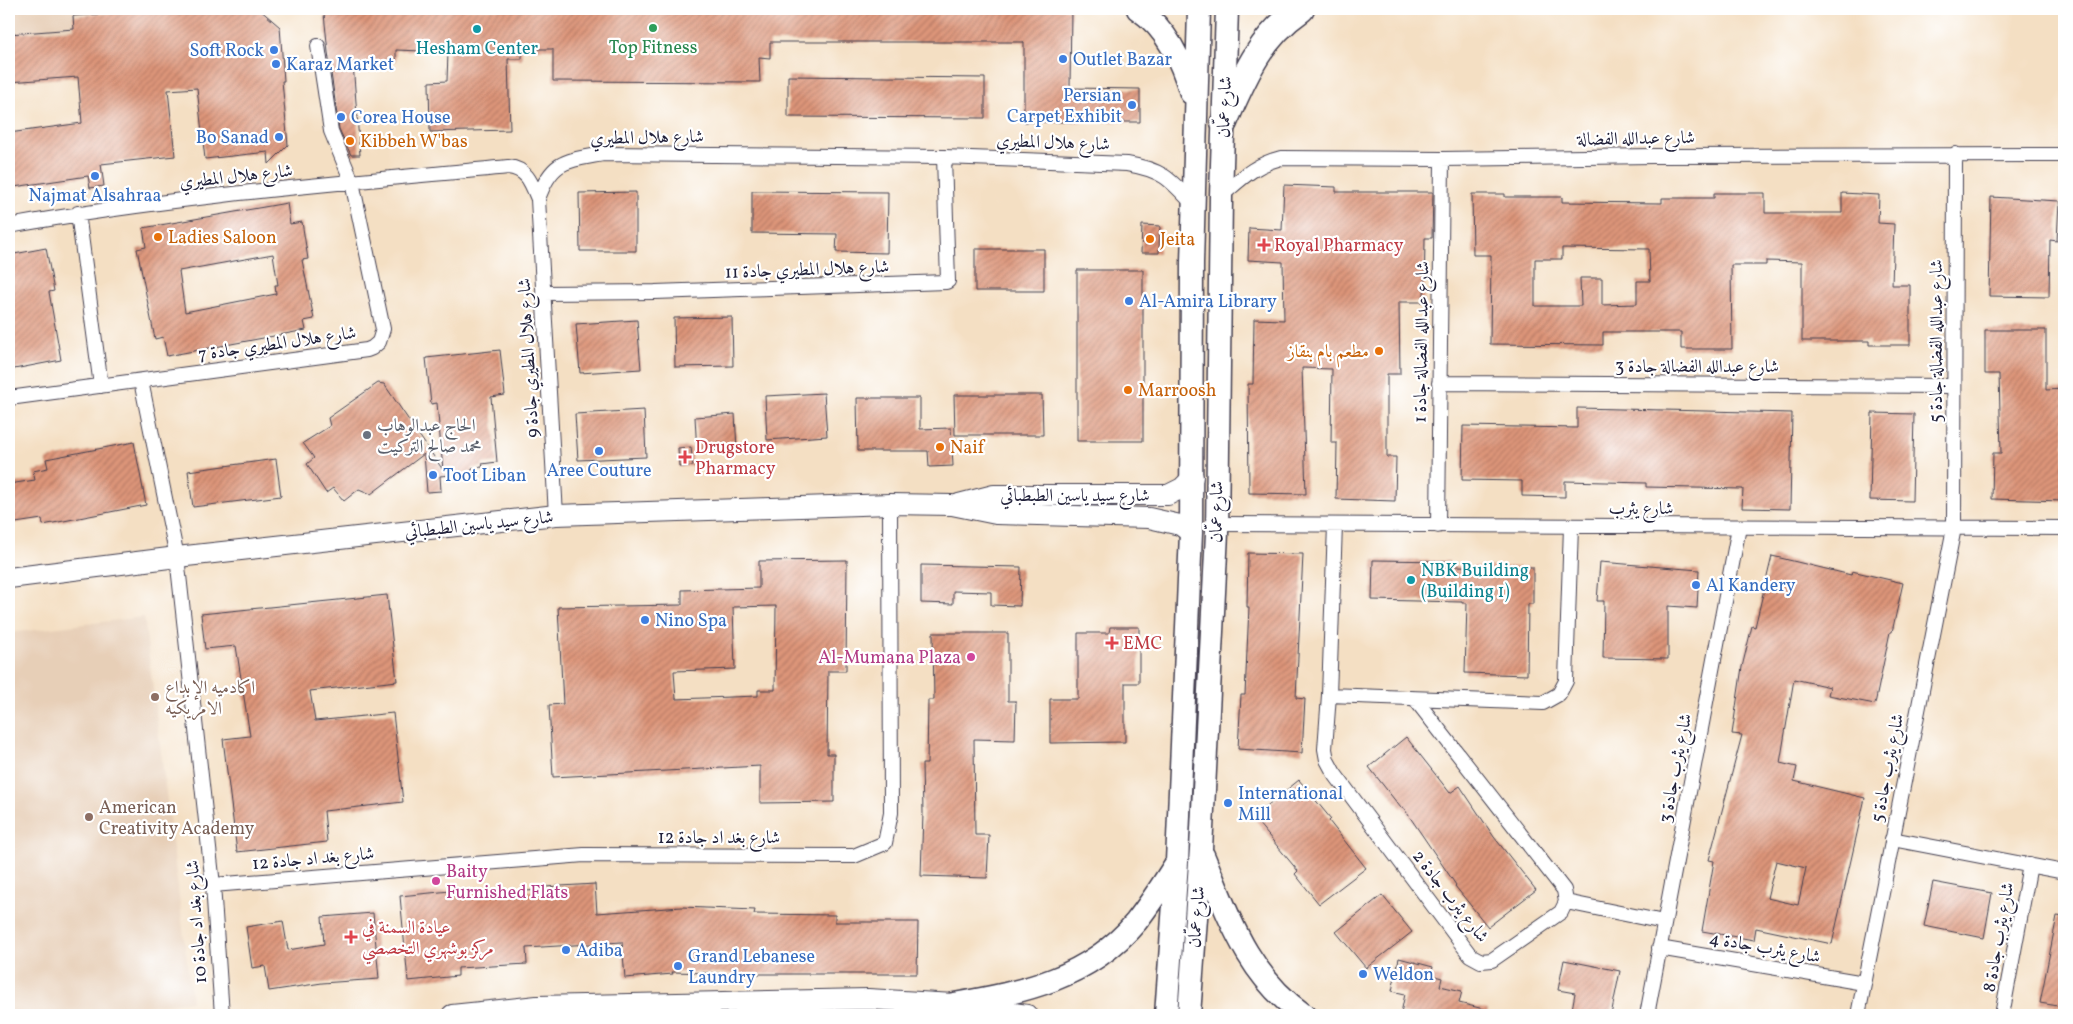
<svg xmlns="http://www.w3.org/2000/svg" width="2073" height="1024" font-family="Vollkorn,Amiri,serif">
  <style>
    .built { fill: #e7cfb7 }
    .building { fill: url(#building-hatch); fill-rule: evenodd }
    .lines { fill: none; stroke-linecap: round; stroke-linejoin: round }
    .street-casing { stroke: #423e4f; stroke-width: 16 }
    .secondary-casing { stroke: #423e4f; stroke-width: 22 }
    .primary-casing { stroke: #423e4f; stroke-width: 25 }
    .highway-casing { stroke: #423e4f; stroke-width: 29 }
    .street { stroke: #fff; stroke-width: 14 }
    .secondary { stroke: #fff; stroke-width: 20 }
    .primary { stroke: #fff; stroke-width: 22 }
    .highway { stroke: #fff; stroke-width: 26 }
    .leisure-dot { fill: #2e9e5b; stroke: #fff; stroke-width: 2 }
    .culture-dot { fill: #0f9aa8; stroke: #fff; stroke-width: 2 }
    .shop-dot { fill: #3f7fe0; stroke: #fff; stroke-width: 2 }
    .food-dot { fill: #e8710a; stroke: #fff; stroke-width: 2 }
    .health-dot { fill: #e0444e; stroke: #fff; stroke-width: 2 }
    .worship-dot { fill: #6b7280; stroke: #fff; stroke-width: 2 }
    .hotel-dot { fill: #d1479c; stroke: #fff; stroke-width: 2 }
    .education-dot { fill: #8d6e63; stroke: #fff; stroke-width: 2 }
    .labels { text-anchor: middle; stroke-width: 4.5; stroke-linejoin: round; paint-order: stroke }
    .leisure-label { font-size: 18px; fill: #27864d; stroke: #fff }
    .culture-label { font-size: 18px; fill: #0d838f; stroke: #fff }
    .shop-label { font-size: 18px; fill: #366cbe; stroke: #fff; text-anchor: start }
    .street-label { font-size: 18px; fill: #22223b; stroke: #fff }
    .food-label { font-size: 18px; fill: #c56008; stroke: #fff; text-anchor: start }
    .health-label { font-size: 18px; fill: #be3a42; stroke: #fff; text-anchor: start }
    .worship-label { font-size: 18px; fill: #5b616d; stroke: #fff; text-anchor: start }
    .hotel-label { font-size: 18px; fill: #b23c85; stroke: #fff; text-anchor: end }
    .education-label { font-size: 18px; fill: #785e54; stroke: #fff; text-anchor: start }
  </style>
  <defs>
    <pattern id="building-hatch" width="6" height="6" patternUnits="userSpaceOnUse" patternTransform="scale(1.25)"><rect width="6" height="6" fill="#dd9579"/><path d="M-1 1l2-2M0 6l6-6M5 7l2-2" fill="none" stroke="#b37964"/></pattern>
  </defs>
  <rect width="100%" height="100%" fill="#fff"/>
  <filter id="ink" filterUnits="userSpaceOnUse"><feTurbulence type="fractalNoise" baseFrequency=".02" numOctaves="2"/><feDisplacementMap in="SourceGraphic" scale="10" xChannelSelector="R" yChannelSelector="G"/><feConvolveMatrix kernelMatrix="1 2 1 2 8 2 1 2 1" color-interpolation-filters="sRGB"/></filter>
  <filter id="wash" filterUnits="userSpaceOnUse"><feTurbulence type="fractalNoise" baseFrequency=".0096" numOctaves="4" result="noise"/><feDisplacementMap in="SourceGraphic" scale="20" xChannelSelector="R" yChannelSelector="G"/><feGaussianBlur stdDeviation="1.12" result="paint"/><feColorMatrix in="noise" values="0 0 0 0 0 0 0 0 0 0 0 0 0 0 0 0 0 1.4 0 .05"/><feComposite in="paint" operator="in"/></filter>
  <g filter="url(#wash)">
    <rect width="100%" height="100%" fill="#f4dfc3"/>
    <path class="built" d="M9,9H166L74,16V29L9,34Z
      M144,617L192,1001L77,1015H9V633Z"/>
    <g id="blocks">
      <path class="building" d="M166,9H259L280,27L284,81H282L288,145L269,164L268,152L205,159L197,88L168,90L175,156L101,164L104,186L90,188L88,176L14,187L9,152V133L82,123L78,77L9,82V34L74,29L73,16Z
        M331,9H1071L1070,88L1140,89V122H1024V42H770V58L759,57L760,82L553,81V49H522V59H508L510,130L430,132L429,82L447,81L448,52L396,50V62L353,63L360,155H351L339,129L328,52L324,14Z
        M788,76L985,78V118L788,117Z
        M1284,185L1336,187V192H1433L1432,238H1425L1424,302H1399L1400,374H1387V457H1396L1395,501L1336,499L1337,443H1331L1332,369L1302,368L1306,494L1249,493L1248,384H1253L1254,319L1284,320L1283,262L1248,260L1249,228L1282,230Z
        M752,191L888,192L887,253L836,252L837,234L752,233Z
        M636,192V251H580L579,193Z
        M1714,193H1765V213H1842V193L1879,195L1878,223L1894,224L1892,285H1910V345H1869V341H1802V262L1766,261V265H1731L1732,349H1681V332H1603V345L1490,344L1491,255H1473L1472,194H1505V197H1562V202L1662,203V198H1714ZM1562,248L1649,249L1650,281H1637V304L1602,305V278H1580L1581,306H1535V259H1562Z
        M1991,197L2059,201L2057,241L2050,240L2049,297L1989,296Z
        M287,203L290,224L302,222L308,259L302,260L314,319L304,321L306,330L167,356L163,337L155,339L137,249L146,247L143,228ZM273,254L278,285H275L276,294L185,312L179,271Z
        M1142,225L1160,226L1159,253H1141Z
        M46,248L54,291L49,292L61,360L9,370V255Z
        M975,249H1044V291H975Z
        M1077,270H1143V441H1077Z
        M732,317L733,366L675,367L674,318Z
        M637,320L641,369L580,373L576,324Z
        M1985,330H2046V390L2064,389V501L1992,499L1993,453H2001L1999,374H1985Z
        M500,350L505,395L491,397L497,462L482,464L483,467L472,468V473L440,476L441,491L427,492L424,454L371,494L359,489L344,501L333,488L326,493L307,464L314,458L303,443L330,426L328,418L378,383L384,384L443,470L437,403L431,404L426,358Z
        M824,393L827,436L767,440L765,396Z
        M954,395H1042L1043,435H955Z
        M857,398H920V429L951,428L953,466L929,467L928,451H858Z
        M1577,408L1792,413L1790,509L1742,508L1743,489L1646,487V483L1565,481V497L1522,496V481L1462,480L1463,426L1577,428Z
        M644,410L646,457L578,460L575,414Z
        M1872,413L1914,414L1912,501L1870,500Z
        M735,414L737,449L697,452L695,417Z
        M134,442L146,505L43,525L42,519L9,524V484L35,480L33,471L48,468L46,459Z
        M691,447L693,466L679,467L678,448Z
        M276,459L281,496L193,507L188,471Z
        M1248,553L1303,554L1296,698L1305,699L1302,753L1238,749L1241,695H1245L1249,607H1247Z
        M1772,556L1851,575L1852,571L1903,583L1892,632H1890L1875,704L1828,695L1830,687L1794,679L1780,763L1797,767L1794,781L1865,798L1832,944L1756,928L1754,940L1702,931L1714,861L1709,860L1742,735L1732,734L1742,667L1752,626L1755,627ZM1776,861L1806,868L1798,905L1767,898Z
        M847,560L846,671H828L827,754H834V802L760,803V766L553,777L549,705L563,704L558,607L682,605V590L759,588V561ZM776,606L775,690H758V696L676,699L674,671L735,669L733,607Z
        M1373,560L1449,561V566L1533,567V604H1528L1527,675L1465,673L1467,603H1462V602L1372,600Z
        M1600,562L1699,570L1697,608L1668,606V659L1603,658L1604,601H1597Z
        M921,565L1021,567L1020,606L991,605V592L953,591V604L921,603Z
        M387,595L397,681L310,691L315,721L393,713L403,802L324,811L327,842L237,852L223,739L250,736L236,646L205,649L201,614Z
        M1110,627H1139V683H1125V742L1050,743V699H1078V633H1109Z
        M933,633H1008V701H1016L1015,740L974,739L975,835H989L987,878L921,876L923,813L922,764H927L928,700H934Z
        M1406,737L1450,793L1460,786L1494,837L1536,890L1488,927L1455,886L1456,885L1403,807L1401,808L1369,767Z
        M1299,780L1331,819L1329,821L1366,868L1319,904L1295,874L1298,871L1253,817Z
        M1933,882L1992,893L1984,938L1924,926Z
        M595,884L597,913L682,907L755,910L754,914L835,915V922H918L917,974H746L672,972L673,974L625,978L622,942L526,948L527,964L458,968V976L408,981L400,896L450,891V895L544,890V887Z
        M1382,895L1412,932L1366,968L1336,932Z
        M373,913L379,979L322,983L269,991L265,966L252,968L246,927L283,921L288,950L324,944L322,917Z
        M2057,916L2064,917V1007L2040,1003Z
        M1399,958L1433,967L1431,975L1442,978L1440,986L1462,991L1459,1003L1488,1010L1487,1015H1410L1401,1013L1405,994L1392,991Z
        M1564,960L1620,971L1611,1015H1571L1575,993L1558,990Z"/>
    </g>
  </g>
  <g filter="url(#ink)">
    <use href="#blocks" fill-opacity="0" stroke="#423e4f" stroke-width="1"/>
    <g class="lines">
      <defs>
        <path id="street" d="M1221,196C1242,178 1254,165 1281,158L1442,159L1652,156L2064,155
          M538,199C552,160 565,161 603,154L944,157L1127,164C1163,170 1170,179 1194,205
          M78,213L101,386
          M9,226C173,196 341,183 508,167C527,169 531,182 538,199L556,515
          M543,293L655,292L946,282L948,281L944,157
          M141,381L177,557L213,885L222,1015
          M1439,383L1954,386
          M9,398L367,350L372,348L379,342L383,329L352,182L331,131L318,46
          M1217,524L2064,528
          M1335,525L1329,695L1325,749L1327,760L1334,773L1470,955L1481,961L1492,960L1561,912L1566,902L1564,890L1415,699
          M1438,526L1442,159
          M1329,695L1543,703L1559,694L1566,681L1571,526
          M1892,839L2064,872
          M213,885L584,855L854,856L885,843L891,813L890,504
          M1566,902L1664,922
          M1659,948L1864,983
          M1647,1015L1739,527
          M1858,1015L1954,528L1955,154
          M2002,1015L2030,865"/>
        <path id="secondary" d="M959,504L994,495H1168L1182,488L1193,477
          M9,578L177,557L556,515L890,504L952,505L996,514L1149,518L1180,525L1191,533
          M452,1015L537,1006L868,999L954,1004L1027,1015"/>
        <path id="primary" d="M1138,9C1167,29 1181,60 1191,93
          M1203,855C1229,917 1247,975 1304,1015
          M954,1004C1023,992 1088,979 1136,922C1150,904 1163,884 1175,865
          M1166,1015L1177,862L1191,533L1192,263L1199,9
          M1189,1015L1201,849L1217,533L1221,196L1227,9"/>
        <path id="highway" d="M1224,122C1244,77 1259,38 1301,9"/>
      </defs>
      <use href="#street" class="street-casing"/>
      <use href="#secondary" class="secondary-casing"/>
      <use href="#primary" class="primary-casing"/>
      <use href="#highway" class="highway-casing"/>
      <use href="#street" class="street"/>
      <use href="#secondary" class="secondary"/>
      <use href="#primary" class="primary"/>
      <use href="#highway" class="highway"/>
    </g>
  </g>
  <circle class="leisure-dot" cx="653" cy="28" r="5"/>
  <g class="culture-dot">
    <circle cx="477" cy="29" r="5"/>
    <circle cx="1411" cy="580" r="5"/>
  </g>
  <g class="shop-dot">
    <circle cx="274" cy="50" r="5"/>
    <circle cx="1063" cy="59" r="5"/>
    <circle cx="276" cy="64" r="5"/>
    <circle cx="1132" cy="105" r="5"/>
    <circle cx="341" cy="117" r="5"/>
    <circle cx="279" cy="137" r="5"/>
    <circle cx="95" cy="176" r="5"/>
    <circle cx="1129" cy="301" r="5"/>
    <circle cx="599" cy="451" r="5"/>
    <circle cx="433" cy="475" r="5"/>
    <circle cx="1696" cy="585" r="5"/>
    <circle cx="645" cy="620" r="5"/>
    <circle cx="1228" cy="803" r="5"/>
    <circle cx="566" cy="950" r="5"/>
    <circle cx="678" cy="966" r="5"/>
    <circle cx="1363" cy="974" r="5"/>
  </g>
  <g class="food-dot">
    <circle cx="350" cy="141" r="5"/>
    <circle cx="158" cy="237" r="5"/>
    <circle cx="1150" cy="239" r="5"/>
    <circle cx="1379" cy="351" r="5"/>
    <circle cx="1128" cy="390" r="5"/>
    <circle cx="940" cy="447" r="5"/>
  </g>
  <g class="health-dot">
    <path d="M1261.5 237.5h5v5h5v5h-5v5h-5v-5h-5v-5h5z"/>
    <path d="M682.5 449.5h5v5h5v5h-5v5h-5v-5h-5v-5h5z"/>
    <path d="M1109.5 635.5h5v5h5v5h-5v5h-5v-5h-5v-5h5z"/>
    <path d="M348.5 929.5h5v5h5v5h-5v5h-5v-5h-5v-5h5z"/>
  </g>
  <circle class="worship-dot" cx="367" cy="435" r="5"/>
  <g class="hotel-dot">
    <circle cx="971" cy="657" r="5"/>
    <circle cx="436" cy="881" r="5"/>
  </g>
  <g class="education-dot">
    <circle cx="155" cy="697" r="5"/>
    <circle cx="89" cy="817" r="5"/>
  </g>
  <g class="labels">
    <g class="leisure-label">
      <text x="653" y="53">Top Fitness</text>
    </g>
    <g class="culture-label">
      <text x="477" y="54">Hesham Center</text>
      <text x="1421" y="576" text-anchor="start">NBK Building<tspan x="1421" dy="21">(Building 1)</tspan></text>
    </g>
    <g class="shop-label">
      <text x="264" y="56" text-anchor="end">Soft Rock</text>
      <text x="1073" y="65">Outlet Bazar</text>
      <text x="286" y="70">Karaz Market</text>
      <text x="1122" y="101" text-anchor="end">Persian<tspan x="1122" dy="21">Carpet Exhibit</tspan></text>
      <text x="351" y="123">Corea House</text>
      <text x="269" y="143" text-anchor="end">Bo Sanad</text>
      <text x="95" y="201" text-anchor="middle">Najmat Alsahraa</text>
      <text x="1139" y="307">Al-Amira Library</text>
      <text x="599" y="476" text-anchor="middle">Aree Couture</text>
      <text x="443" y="481">Toot Liban</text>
      <text x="1706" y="591">Al Kandery</text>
      <text x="655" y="626">Nino Spa</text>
      <text x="1238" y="799">International<tspan x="1238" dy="21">Mill</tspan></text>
      <text x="576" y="956">Adiba</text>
      <text x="688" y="962">Grand Lebanese<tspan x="688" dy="21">Laundry</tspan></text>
      <text x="1373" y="980">Weldon</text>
    </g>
    <g class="street-label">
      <text transform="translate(1224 107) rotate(-88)" y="6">شارع عمّان</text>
      <text transform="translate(647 137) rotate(-1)" y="6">شارع هلال المطيري</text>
      <text transform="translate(1636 138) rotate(-1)" y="6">شارع عبدالله الفضالة</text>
      <text transform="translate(1053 142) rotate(2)" y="6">شارع هلال المطيري</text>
      <text transform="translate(236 176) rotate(-6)" y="6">شارع هلال المطيري</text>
      <text transform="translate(807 269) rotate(-2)" y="6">شارع هلال المطيري جادة 11</text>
      <text transform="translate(1936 341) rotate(-90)" y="6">شارع عبدالله الفضالة جادة 5</text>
      <text transform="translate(1421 342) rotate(-89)" y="6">شارع عبدالله الفضالة جادة 1</text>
      <text transform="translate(277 343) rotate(-8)" y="6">شارع هلال المطيري جادة 7</text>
      <text transform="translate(528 358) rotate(-93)" y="6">شارع هلال المطيري جادة 9</text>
      <text x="1697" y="372">شارع عبدالله الفضالة جادة 3</text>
      <text x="1075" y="501">شارع سيد ياسين الطبطبائي</text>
      <text x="1641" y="514">شارع يثرب</text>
      <text transform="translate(1216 512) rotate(-89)" y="6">شارع عمّان</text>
      <text transform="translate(479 524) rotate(-6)" y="6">شارع سيد ياسين الطبطبائي</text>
      <text transform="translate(1675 768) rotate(-79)" y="6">شارع يثرب جادة 3</text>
      <text transform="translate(1887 768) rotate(-79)" y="6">شارع يثرب جادة 5</text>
      <text x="719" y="843">شارع بغد اد جادة 12</text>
      <text transform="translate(313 858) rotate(-5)" y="6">شارع بغد اد جادة 12</text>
      <text transform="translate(1451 896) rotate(52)" y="6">شارع يثرب جادة 2</text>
      <text transform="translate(1196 917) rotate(-86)" y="6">شارع عمّان</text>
      <text transform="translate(196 922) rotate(-94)" y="6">شارع بغد اد جادة 10</text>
      <text transform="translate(1998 937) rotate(-80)" y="6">شارع يثرب جادة 8</text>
      <text transform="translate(1765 947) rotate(10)" y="6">شارع يثرب جادة 4</text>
    </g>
    <g class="food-label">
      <text x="360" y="147">Kibbeh W'bas</text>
      <text x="168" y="243">Ladies Saloon</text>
      <text x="1160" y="245">Jeita</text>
      <text x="1369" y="357" text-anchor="end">مطعم بام بنقاز</text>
      <text x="1138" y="396">Marroosh</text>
      <text x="950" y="453">Naif</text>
    </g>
    <g class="health-label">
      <text x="1274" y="251">Royal Pharmacy</text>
      <text x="695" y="453">Drugstore<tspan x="695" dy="21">Pharmacy</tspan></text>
      <text x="1123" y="649">EMC</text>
      <text x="362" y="933">عيادة السمنة في<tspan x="362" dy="21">مركز بوشهري التخصصي</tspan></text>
    </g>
    <g class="worship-label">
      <text x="377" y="431">الحاج عبدالوهاب<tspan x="377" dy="21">محمد صالح التركيت</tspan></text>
    </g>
    <g class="hotel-label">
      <text x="961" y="663">Al-Mumana Plaza</text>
      <text x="446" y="877" text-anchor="start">Baity<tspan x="446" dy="21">Furnished Flats</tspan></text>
    </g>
    <g class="education-label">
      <text x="165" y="693">اكادميه الإبداع<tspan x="165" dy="21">الامريكيه</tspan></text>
      <text x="99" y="813">American<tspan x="99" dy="21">Creativity Academy</tspan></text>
    </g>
  </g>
  <rect width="2073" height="1024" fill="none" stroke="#fff" stroke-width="30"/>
</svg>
